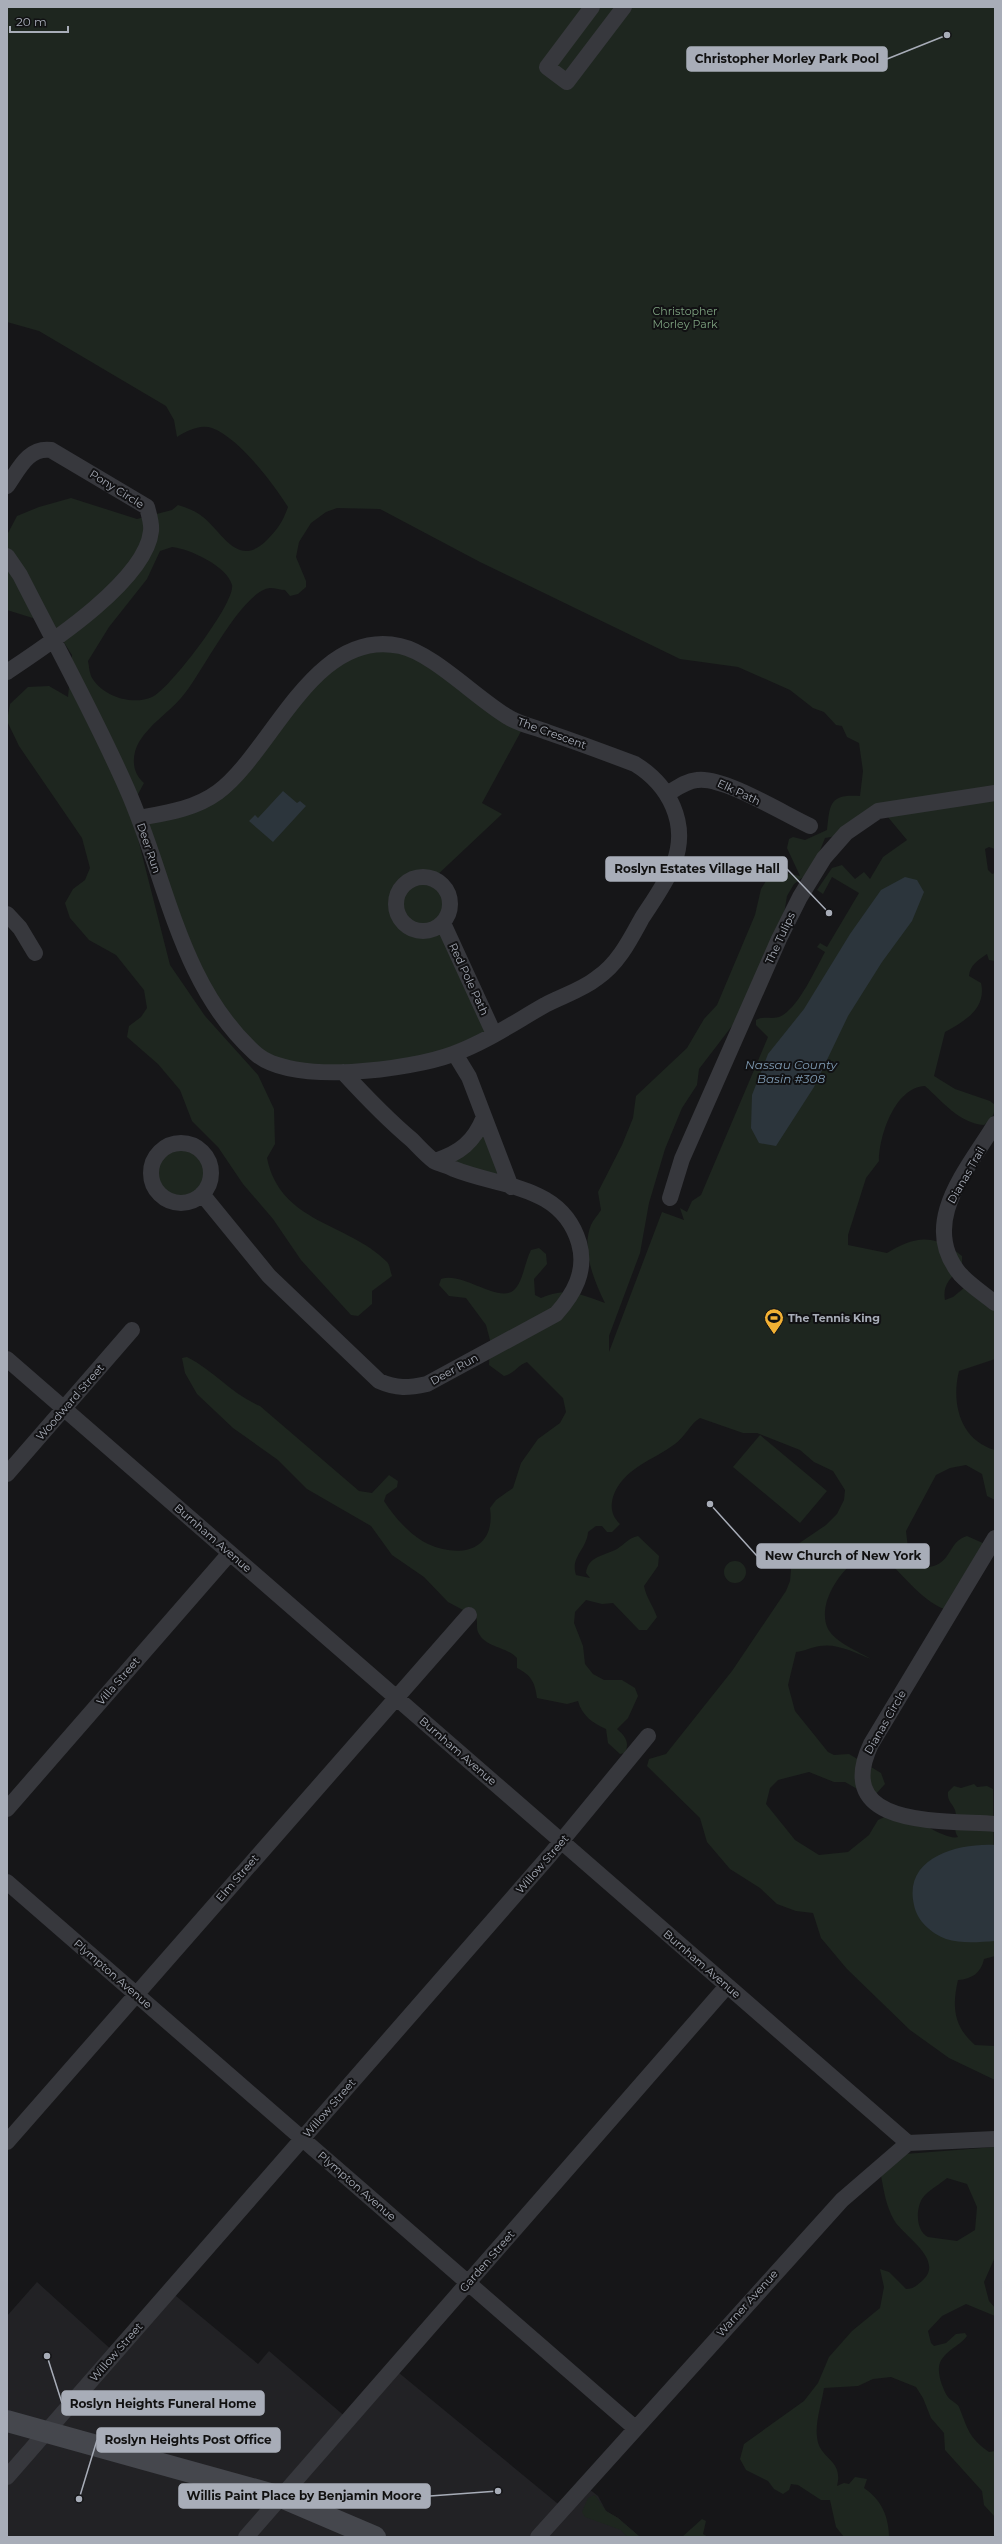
<svg xmlns="http://www.w3.org/2000/svg" width="1002" height="2544" font-family="Montserrat,sans-serif">
  <style>
    .built { fill: #222225 }
    .green { fill: #1e261f; fill-rule: evenodd }
    .water { fill: #2c353c }
    .lines { fill: none; stroke-linecap: round; stroke-linejoin: round }
    .street { stroke: #37383d; stroke-width: 16 }
    .secondary { stroke: #45474d; stroke-width: 22 }
    .labels { text-anchor: middle; stroke-width: 4; stroke-linejoin: round; paint-order: stroke }
    .park-label { font-size: 11px; fill: #7fa381; stroke: #111113 }
    .street-label { font-size: 11px; fill: #a8adb8; stroke: #111113 }
    .poi-label { font-size: 11px; font-weight: bold; fill: #a8adb8; stroke: #111113; text-anchor: start }
    .water-label { font-size: 12px; font-style: italic; fill: #7f9bb3; stroke: #111113 }
    .leader { fill: none; stroke: #a8adb8; stroke-width: 1.5 }
    .callout-dot { fill: #a8adb8; stroke: #111113; stroke-width: 1.5 }
    .callout { fill: #a8adb8; stroke: #a8adb8; stroke-width: 1.5 }
    .callout-label { font-size: 12px; text-anchor: middle; font-weight: bold; fill: #111 }
  </style>
  <rect width="100%" height="100%" fill="#161618"/>
  <path class="built" d="M37,2282L115,2353L170,2291L258,2364L269,2351L348,2419L393,2368L563,2508L584,2485L598,2496L606,2511L618,2518L640,2537H7V2316Z"/>
  <path class="green" d="M7,7H995V849L989,847L985,849L988,870L992,874L995,873V961L989,960L987,954C978,960 970,965 969,976L981,983C987,1008 964,1022 945,1032L934,1076L955,1089L990,1101L995,1105C995,1114 992,1119 984,1125C959,1123 943,1102 925,1086C895,1087 879,1136 879,1161L866,1178L848,1235V1245L887,1253C916,1235 935,1234 962,1256V1266C952,1278 942,1283 945,1300L953,1297L964,1288L995,1296V1359L959,1371C951,1403 960,1440 995,1450V1500L987,1496L982,1474L966,1465L950,1468L936,1475L906,1531L908,1548L929,1567C952,1564 948,1541 967,1536L985,1544L944,1609C920,1600 898,1568 877,1551C870,1554 861,1557 855,1561C837,1575 817,1606 828,1629C836,1643 858,1651 871,1659C856,1653 837,1643 820,1646C812,1647 805,1651 796,1652L788,1685L795,1711L828,1752L834,1755L849,1754L881,1773L885,1784L875,1795L859,1790L845,1782H834L809,1772L778,1780L770,1788L766,1804L795,1840L819,1855L848,1852L869,1835L878,1820L900,1810C911,1817 947,1841 958,1837C952,1829 958,1819 955,1810C952,1803 947,1801 948,1792L954,1786L961,1788L974,1784L977,1787L987,1786L993,1789L995,1956L984,1959C981,1973 972,1979 958,1980C952,2006 953,2026 975,2045L995,2046V2080L949,2058L910,2030L847,1969L821,1938L813,1913L796,1911L777,1904L760,1888L730,1869L707,1842L700,1818L647,1766L649,1759L666,1754L732,1671L786,1591L790,1581L792,1558L798,1544L826,1525L837,1514L844,1500L845,1490L833,1471L814,1462L800,1450L757,1433H743L700,1418C690,1424 685,1437 675,1444C652,1461 623,1468 613,1497C610,1508 612,1516 620,1524L612,1532H607L602,1526H596L588,1532C587,1549 570,1557 576,1575L590,1578L586,1573C588,1556 604,1556 617,1549C625,1544 628,1538 638,1536L659,1556L658,1566L644,1586C646,1597 653,1606 657,1617L647,1630H639L613,1603L602,1604L586,1600L575,1612L574,1623L583,1646L585,1664L593,1674L604,1680H622L635,1688L638,1696L628,1718L617,1729C625,1736 630,1742 625,1753L620,1754L608,1743L606,1729C593,1723 582,1716 578,1701L567,1704L537,1698C535,1682 531,1675 517,1668V1658C506,1646 485,1648 478,1632C476,1628 478,1622 476,1617L448,1602L424,1577L392,1555L371,1526L307,1489L278,1460L233,1428L197,1394L185,1373L182,1358L187,1357C213,1370 233,1395 260,1406L359,1491L372,1493L389,1475L398,1481L397,1487L386,1495L384,1501C394,1517 411,1536 428,1544C461,1559 496,1550 490,1508L496,1500L513,1488L521,1463L538,1439L560,1423L566,1412L563,1398L527,1362C518,1365 514,1374 504,1376L489,1365L490,1340L486,1325L466,1298L449,1296L439,1285L441,1279C463,1271 498,1304 514,1290C523,1282 525,1261 531,1250L539,1248L546,1254L547,1264L534,1279L535,1295L541,1298C569,1287 578,1294 605,1303C594,1281 581,1249 591,1225C593,1220 598,1215 601,1210L598,1192L622,1145L633,1118L636,1096L687,1048L704,1019L717,1005L755,915L761,889L769,876L775,871L800,876L787,848L789,839L793,837L805,840L827,830C830,804 829,794 860,796L863,771L859,743L847,737L842,726L836,725L824,712L813,708L790,690L738,667L680,659L480,562L380,509L337,508L326,512L311,523L299,542L296,557L306,581V587L298,594L290,596L285,590C281,590 275,588 270,588C241,591 201,676 181,698C168,713 150,724 139,742C131,756 132,773 144,783L137,796L135,827L170,965L205,1016L258,1075L274,1109L275,1144L267,1158C280,1223 348,1223 386,1261C390,1264 390,1271 392,1276L372,1291V1304L358,1316L351,1315L301,1260L273,1219L243,1184L218,1147L192,1121L180,1090L158,1064L127,1037L129,1026L141,1017L147,1008L144,990L116,955L89,940L70,918L65,903L73,889L85,880L90,868L82,838L19,746L7,721L10,704L28,687L49,686L68,697L72,655L52,624L7,610V535L17,516L39,507L71,498L137,519L172,510L178,505C187,508 196,511 203,517C223,533 238,569 267,540C278,529 283,521 288,507C273,483 239,438 212,428C200,424 187,431 177,437L174,420L166,406L39,331L7,322ZM172,547C190,549 227,566 232,585C236,602 169,690 152,697C132,706 101,696 91,676C89,671 89,665 88,661L109,627L147,579L160,551ZM882,810L907,840L883,857L870,879L864,872L855,879L842,865L832,868L817,890L823,894L832,877L859,893L827,947L820,943L817,947L825,952C815,970 800,1004 783,1015C774,1021 765,1015 756,1020V1025L768,1037L701,1195L692,1201L687,1212L680,1208L684,1220L662,1212L609,1352V1336L640,1253L649,1203L665,1149L682,1108L697,1085L699,1069L735,1022L784,914L787,896L794,884L806,875L817,858L825,838L837,836Z
    M400,646L525,724L482,803L502,814L433,879C452,888 454,906 443,923L494,1034L441,1058L286,1069L223,1019L139,818L200,804L339,659Z
    M480,1128L511,1187L435,1161Z
    M151 1173a30 30 0 1 1 60 0a30 30 0 1 1-60 0Z
    M760,1435L827,1491L800,1523L733,1467Z
    M724 1572a11 11 0 1 1 22 0a11 11 0 1 1-22 0Z
    M995,2147V2257L984,2282L989,2301L995,2308V2316L966,2304L942,2316L928,2331L931,2343L934,2346L946,2343L956,2334L965,2333L967,2336C959,2347 941,2352 939,2367C938,2376 943,2390 948,2397C951,2401 957,2403 959,2407C968,2429 968,2437 989,2452L995,2451V2517L984,2505L982,2491L945,2450L944,2433L931,2418L923,2398L916,2387L891,2377L873,2379L858,2386L824,2388C822,2402 815,2422 817,2437C819,2460 844,2459 837,2486L844,2483L849,2484L855,2477L867,2479L864,2488C881,2499 889,2517 889,2537H844L836,2527L830,2500H821L798,2485L791,2484L789,2490L783,2494L774,2489L768,2481L746,2470L740,2459L744,2444L804,2401L818,2383L829,2357L852,2331L880,2308L884,2287L880,2269L889,2272L906,2289C914,2289 917,2285 922,2281C946,2260 903,2236 894,2220C886,2206 884,2191 881,2176L905,2154ZM947,2178L967,2184L977,2207L975,2230L957,2241L928,2237C915,2231 915,2205 925,2195C931,2189 940,2184 947,2178Z
    M595,2495L606,2511L618,2518L640,2537H627L621,2530L585,2517L582,2512L588,2498Z
    M702,2519L706,2521L703,2534L708,2537H682Z"/>
  <path class="water" d="M283,791L297,803L300,801L306,806L273,842L249,821L255,815L258,818Z
    M905,877L917,880L924,892L912,921L882,962L848,1016L814,1087L776,1146L759,1143L751,1128L752,1095L768,1054L804,1009L850,934L881,890Z
    M995,1845V1941C980,1942 961,1944 946,1939C931,1933 917,1921 914,1905C903,1858 957,1843 995,1845Z"/>
  <g class="lines">
    <path class="street" d="M592,7L547,67L567,82L624,7
      M7,486C19,469 28,447 51,450L147,507C149,515 152,523 151,531C146,581 46,646 7,672
      M7,556L20,575C56,646 95,716 127,789C167,879 179,984 255,1053C291,1086 410,1070 453,1054C486,1042 515,1022 545,1005C562,996 582,990 597,978C618,964 630,940 642,918C653,901 667,882 674,863C689,823 669,785 635,764C606,753 576,742 547,732C534,727 519,724 508,717C476,698 433,653 400,646C314,627 272,752 218,792C195,809 166,813 139,818
      M667,794C677,788 686,781 697,780C723,776 784,814 810,826
      M396 904a27 27 0 1 1 54 0a27 27 0 1 1-54 0Z
      M7,914L20,928L35,953
      M443,923L494,1034
      M455,1054L469,1077L511,1187
      M995,1124C968,1169 918,1223 960,1274C970,1285 984,1294 995,1303
      M151 1173a30 30 0 1 1 60 0a30 30 0 1 1-60 0Z
      M435,1161C460,1153 474,1142 484,1117
      M202,1194L269,1276L379,1381C397,1389 408,1388 427,1384L556,1314C574,1294 587,1271 579,1243C562,1185 502,1188 454,1169C448,1166 440,1164 434,1161C426,1155 419,1147 412,1140C387,1119 365,1096 343,1072
      M670,1198L682,1159L779,939L800,897L824,858L846,833L878,811L995,793
      M7,1359L908,2143
      M7,1474L132,1330
      M995,1538L871,1744C831,1829 943,1820 995,1824
      M7,1809L230,1553
      M7,1882L635,2428
      M7,2142L469,1615
      M7,2477L550,1855L648,1736
      M246,2537L727,1986
      M538,2537L842,2200L908,2143L995,2139"/>
    <path class="secondary" d="M7,2421L281,2497L375,2537"/>
  </g>
  <defs>
    <symbol id="stadium-pin" viewBox="-11 -11 22 30"><path d="M0 17L-7.5 6A9.5 9.5 0 1 1 7.5 6Z" fill="#f2b134" stroke="#111113"/><path d="M0-5a6.5 5 0 1 0 0 10a6.5 5 0 1 0 0-10ZM-3.5-1.8h7v3.6h-7Z" fill="#111"/></symbol>
  </defs>
  <g fill-rule="evenodd">
    <use href="#stadium-pin" x="763" y="1307" width="22" height="30"/>
  </g>
  <g class="labels">
    <g class="park-label">
      <text x="685" y="315">Christopher<tspan x="685" dy="13">Morley Park</tspan></text>
    </g>
    <g class="street-label">
      <text transform="translate(117 489) rotate(32)" y="4">Pony Circle</text>
      <text transform="translate(552 733) rotate(20)" y="4">The Crescent</text>
      <text transform="translate(739 792) rotate(25)" y="4">Elk Path</text>
      <text transform="translate(149 848) rotate(71)" y="4">Deer Run</text>
      <text transform="translate(780 938) rotate(-65)" y="4">The Tulips</text>
      <text transform="translate(469 979) rotate(65)" y="4">Red Pole Path</text>
      <text transform="translate(966 1175) rotate(-60)" y="4">Dianas Trail</text>
      <text transform="translate(454 1369) rotate(-29)" y="4">Deer Run</text>
      <text transform="translate(70 1402) rotate(-49)" y="4">Woodward Street</text>
      <text transform="translate(213 1538) rotate(41)" y="4">Burnham Avenue</text>
      <text transform="translate(118 1681) rotate(-49)" y="4">Villa Street</text>
      <text transform="translate(885 1722) rotate(-60)" y="4">Dianas Circle</text>
      <text transform="translate(458 1751) rotate(41)" y="4">Burnham Avenue</text>
      <text transform="translate(542 1864) rotate(-49)" y="4">Willow Street</text>
      <text transform="translate(237 1878) rotate(-49)" y="4">Elm Street</text>
      <text transform="translate(702 1964) rotate(41)" y="4">Burnham Avenue</text>
      <text transform="translate(113 1974) rotate(41)" y="4">Plympton Avenue</text>
      <text transform="translate(329 2108) rotate(-49)" y="4">Willow Street</text>
      <text transform="translate(357 2186) rotate(41)" y="4">Plympton Avenue</text>
      <text transform="translate(487 2261) rotate(-49)" y="4">Garden Street</text>
      <text transform="translate(747 2303) rotate(-48)" y="4">Warner Avenue</text>
      <text transform="translate(116 2352) rotate(-49)" y="4">Willow Street</text>
    </g>
    <g class="poi-label">
      <text x="788" y="1322">The Tennis King</text>
    </g>
    <g class="water-label">
      <text x="791" y="1069">Nassau County<tspan x="791" dy="14">Basin #308</tspan></text>
    </g>
  </g>
  <path class="leader" d="M947 35L887 59M829 913L787 869M710 1504L757 1556M47 2356L62 2403M79 2499L97 2440M498 2491L430 2496"/>
  <g class="callout-dot">
    <circle cx="947" cy="35" r="4"/>
    <circle cx="829" cy="913" r="4"/>
    <circle cx="710" cy="1504" r="4"/>
    <circle cx="47" cy="2356" r="4"/>
    <circle cx="79" cy="2499" r="4"/>
    <circle cx="498" cy="2491" r="4"/>
  </g>
  <g class="callout">
    <rect x="687" y="47" width="200" height="24" rx="4"/>
    <rect x="606" y="857" width="181" height="24" rx="4"/>
    <rect x="757" y="1544" width="172" height="24" rx="4"/>
    <rect x="62" y="2391" width="202" height="24" rx="4"/>
    <rect x="97" y="2428" width="183" height="24" rx="4"/>
    <rect x="179" y="2484" width="251" height="24" rx="4"/>
  </g>
  <g class="callout-label">
    <text x="787" y="63">Christopher Morley Park Pool</text>
    <text x="697" y="873">Roslyn Estates Village Hall</text>
    <text x="843" y="1560">New Church of New York</text>
    <text x="163" y="2408">Roslyn Heights Funeral Home</text>
    <text x="188" y="2444">Roslyn Heights Post Office</text>
    <text x="304" y="2500">Willis Paint Place by Benjamin Moore</text>
  </g>
  <rect width="1002" height="2544" fill="none" stroke="#a8adb8" stroke-width="16"/>
  <path d="M10 26v6h58v-6" fill="none" stroke="#a8adb8" stroke-width="2"/>
  <text x="16" y="26" font-size="12" fill="#a8adb8" stroke="#111113" stroke-width="3" paint-order="stroke">20 m</text>
</svg>
